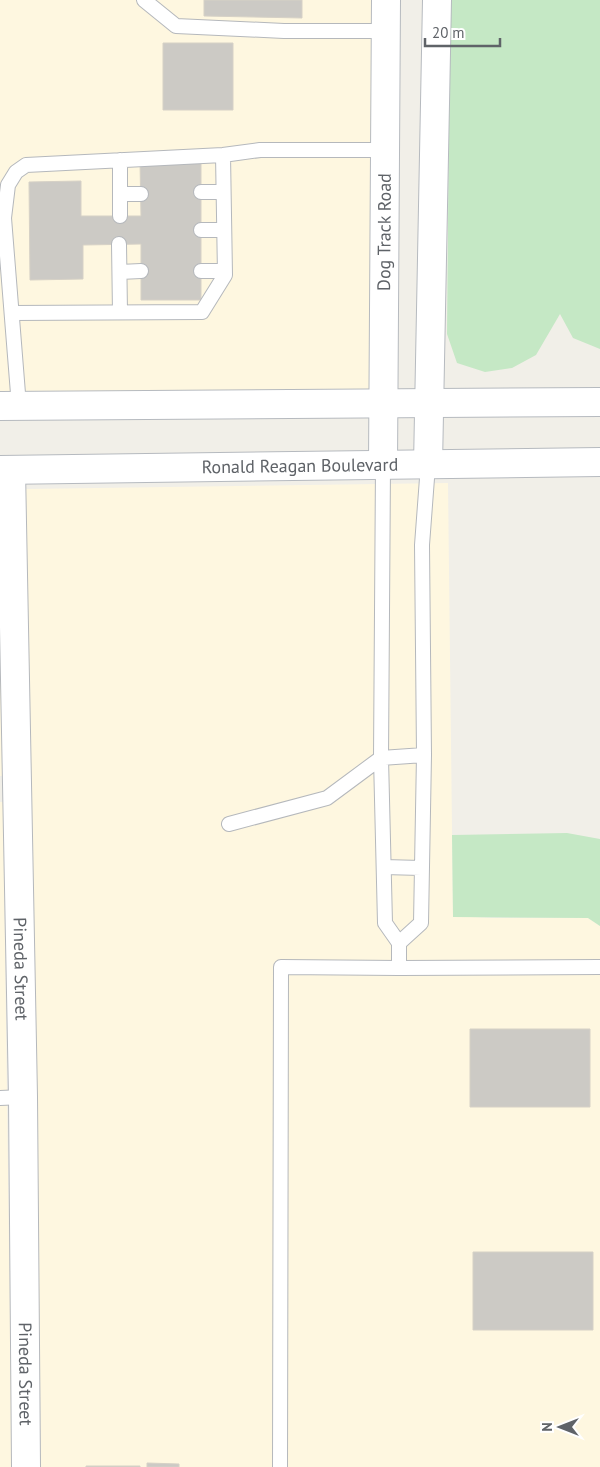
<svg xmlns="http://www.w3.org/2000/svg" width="600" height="1467" font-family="'PT Sans',sans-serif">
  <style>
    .commercial { fill: #fef7e0 }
    .green { fill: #c5e8c5 }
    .building { fill: #cccac5; stroke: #d6d1c6 }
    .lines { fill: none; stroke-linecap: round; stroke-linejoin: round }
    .service-casing { stroke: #b5b8bc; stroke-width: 16 }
    .minor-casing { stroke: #b5b8bc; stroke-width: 30 }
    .secondary-casing { stroke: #b6babf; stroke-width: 30 }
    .service { stroke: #fff; stroke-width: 14 }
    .minor { stroke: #fff; stroke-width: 28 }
    .secondary { stroke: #fff; stroke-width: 28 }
    .labels { text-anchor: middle; stroke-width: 4.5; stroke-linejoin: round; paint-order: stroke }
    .street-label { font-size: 18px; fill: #5f6368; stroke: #fff }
  </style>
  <rect width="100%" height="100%" fill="#f1efe8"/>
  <path class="commercial" d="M0,0H386L383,403L0,406Z
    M448,483L453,916L493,918H588L600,926V1467H41L37,1097L26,489Z
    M0,635L3,776H0Z
    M0,802H3L12,1467H0Z"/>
  <path class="green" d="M450,0H600V349L573,338L560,314L536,355L512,368L485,372L457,363L447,334Z
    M567,833L600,839V926L588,918L453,917L452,835Z"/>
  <path class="building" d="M204,0H302V18L204,16Z
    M163,43H233V110H163Z
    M140,161H201V300H141V244L83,245V279L30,280L29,182L81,181V216H141Z
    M470,1029H590V1107H470Z
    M473,1252H593V1330H473Z
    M147,1463L179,1464V1467H147Z
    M86,1466H140V1467H86Z"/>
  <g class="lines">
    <defs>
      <path id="service" d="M144,0L176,26L284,31H386
        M120,160V216
        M201,192H223
        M120,194H141
        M201,230H224
        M119,244L120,312
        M201,271H225
        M120,272L141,271
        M12,313L202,312L225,275L223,155
        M19,406L4,218L8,185L16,172L26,165L223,155L260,150H385
        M383,466L381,758L385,923L399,943V968L600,967
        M229,824L327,798L381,758L424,755
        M384,867L421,868
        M399,943L421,923L424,755L422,545L428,465
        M0,1098L23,1097
        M280,1467L281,967L399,968"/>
      <g id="minor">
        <path id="s1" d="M11,470L23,1097L26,1467"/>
      </g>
      <g id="secondary">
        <path d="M0,406L600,402"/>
        <path d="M428,465L437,0"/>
        <path id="s2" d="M383,466L386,0"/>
        <path id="s3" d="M0,470L600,462"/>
      </g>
    </defs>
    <use href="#service" class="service-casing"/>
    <use href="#minor" class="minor-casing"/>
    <use href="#secondary" class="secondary-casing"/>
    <use href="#service" class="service"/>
    <use href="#minor" class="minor"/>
    <use href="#secondary" class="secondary"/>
  </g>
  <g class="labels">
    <g class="street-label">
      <text dy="6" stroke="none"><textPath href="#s2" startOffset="234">Dog Track Road</textPath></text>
      <text dy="6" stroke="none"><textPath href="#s3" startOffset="300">Ronald Reagan Boulevard</textPath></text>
      <text dy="6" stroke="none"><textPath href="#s1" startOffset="499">Pineda Street</textPath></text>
      <text dy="6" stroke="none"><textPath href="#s1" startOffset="904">Pineda Street</textPath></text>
    </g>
  </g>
  <g transform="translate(560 1427) rotate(270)" stroke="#ffffff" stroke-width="4" paint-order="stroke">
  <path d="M0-4L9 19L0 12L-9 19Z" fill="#5f6368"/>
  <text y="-8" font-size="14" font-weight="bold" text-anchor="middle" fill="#5f6368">N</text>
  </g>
  <path d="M425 38v8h75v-8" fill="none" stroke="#5f6368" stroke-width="2.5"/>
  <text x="432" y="38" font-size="15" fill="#5f6368" stroke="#ffffff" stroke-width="4" paint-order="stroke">20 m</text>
</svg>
